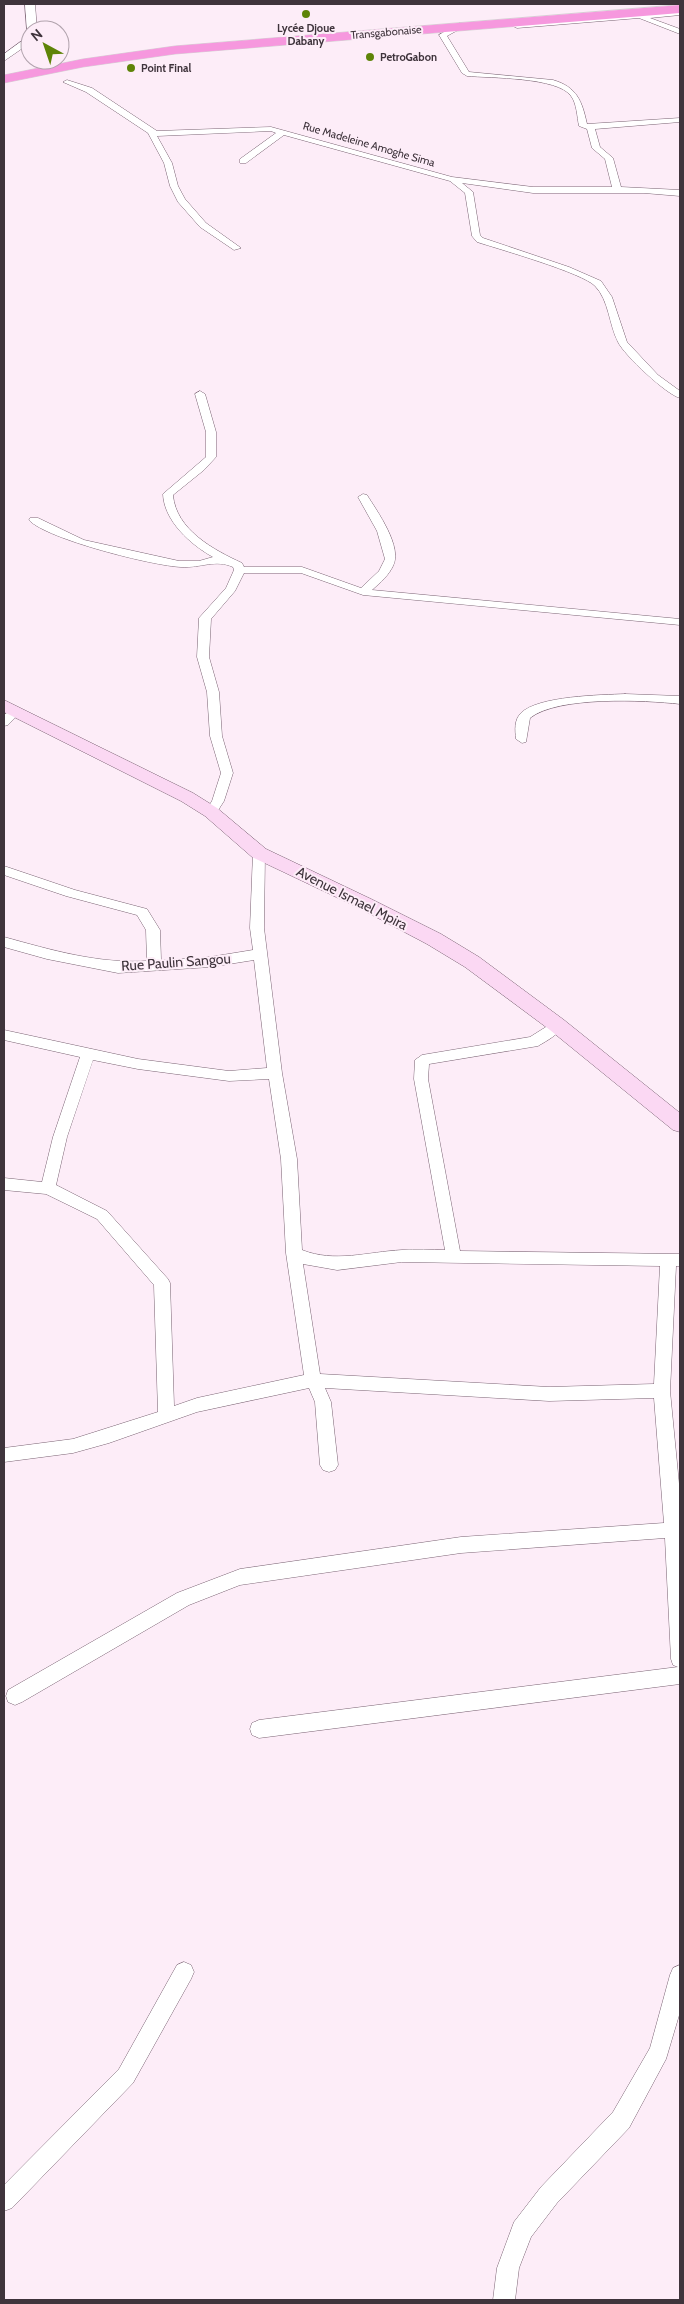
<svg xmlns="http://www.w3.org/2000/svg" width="684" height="2304" font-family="Cabin,sans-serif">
	<rect width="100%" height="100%" fill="#fdedf8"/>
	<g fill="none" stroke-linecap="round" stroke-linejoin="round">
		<defs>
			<g id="minor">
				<path d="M680 11V15L650 18 680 29V34L639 18 517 28 513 26 517 24Z"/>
				<path d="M460 23 467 25 447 36 469 72 553 80C577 87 582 101 587 124L680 118V122L595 129 600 147 613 158 621 187 680 190V196L644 193H533L462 183 473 192 480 235 483 238 569 267 601 281 612 297 627 342 658 375 680 391V398C667 395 624 355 618 342 609 325 609 300 595 286 583 273 499 249 477 242L472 236 465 193 450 181 284 135 246 163H240V159L276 133 271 131 157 136 172 163 178 186 185 199 206 223 241 248 234 250 200 227 178 202 170 186 164 163 148 133 86 92 63 82 67 80 92 88 157 131 271 127 452 177 533 187H612L605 159 592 148 587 129 579 126C577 117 577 104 571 96 558 77 490 78 467 76L462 73 439 35Z"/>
				<path d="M200 391 205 394 216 432V457L204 470 173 495C176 530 214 550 242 563L244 567H302L361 588 379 571 385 559 377 531 358 497 363 494 367 495C377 511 403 547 393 566 389 575 380 583 372 590L680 619V625L363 595 301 573H244L235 591 211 619 209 657 219 692 222 736 233 773 224 801 215 815H207L205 812 212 801 221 773 210 736 207 692 197 657 199 618 226 588 234 570 233 567C215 559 202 568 181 567 154 566 46 539 29 520L30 518H38L84 540 179 561H199L213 557C191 545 164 521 163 494L206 457V432L195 394Z"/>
				<path d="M625 694 680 696V704C644 700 558 696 530 718L526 742 522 743 516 739C515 730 514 720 521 713 538 696 601 695 625 694Z"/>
				<path d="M15 707 21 711 8 725 4 726V715Z"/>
				<path d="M259 849 265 853 264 928 282 1073 297 1159 302 1250C335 1263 367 1252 402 1250 416 1249 431 1250 445 1250L414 1079 415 1060 422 1055 530 1037 557 1020 564 1025C558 1035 548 1040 538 1046L429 1064 428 1079 460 1251 680 1254V1266H676L670 1391 680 1494V1684L259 1738 252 1735 250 1729 252 1723 259 1720 678 1667 673 1665 671 1659 665 1538 461 1553 240 1585 189 1605 22 1702 15 1705 8 1702 6 1696 8 1690 177 1593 240 1569 461 1537 664 1523 654 1398 549 1401 325 1388 331 1402 338 1465 335 1470 329 1472 323 1470 320 1465 315 1402 309 1388 197 1412 109 1443 73 1453 4 1462V1448L73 1439 158 1412 154 1285 97 1219 46 1194 4 1190V1178L42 1182 53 1137 80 1057 4 1040V1030L138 1059 229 1071 267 1068 254 960 210 967 118 973 47 959 4 947V937C51 950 99 964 147 961L146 930 137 915 66 896 4 875V866L75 890 147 909 160 930 161 960 210 957 253 950 250 928 253 853ZM93 1060 138 1069 229 1081 269 1079 281 1159 286 1253 304 1375 197 1398 174 1406 170 1283 168 1279 107 1211 56 1185 67 1137ZM402 1262 660 1266 654 1384 549 1387 320 1374 303 1264 337 1270Z"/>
				<path d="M184 1962 191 1965 194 1972 191 1979 133 2083 12 2208 4 2211V2185L119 2069 177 1965Z"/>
				<path d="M680 1965V2012L666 2059 629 2128 557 2203 531 2237 519 2268 515 2300H493L497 2268 514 2222 541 2187 613 2112 650 2048 670 1975 673 1968Z"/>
			</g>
			<g id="tertiary">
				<path d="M25 4H35L37 30H30V32L27 30Z"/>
				<path d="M30 35V43L4 61V54Z"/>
			</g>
			<path id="secondary" d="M4 700 193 793 217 808 266 849 371 899 441 934 479 957 564 1020 680 1113V1132L673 1130 550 1030 465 967 427 944 357 907 252 857 205 816 181 801 4 712Z"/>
			<path id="trunk" d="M680 5V13L175 54 83 67 4 83V75L83 59 175 46Z"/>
		</defs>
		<use href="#minor" stroke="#7a6373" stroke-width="1"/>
		<use href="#tertiary" stroke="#7a6373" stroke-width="1"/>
		<use href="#secondary" stroke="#7a6373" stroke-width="1"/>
		<use href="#trunk" stroke="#d5d2d4" stroke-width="1"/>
		<use href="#minor" fill="#fff" fill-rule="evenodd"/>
		<use href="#tertiary" fill="#fff" fill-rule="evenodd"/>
		<use href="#secondary" fill="#fbd8f3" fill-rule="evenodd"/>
		<use href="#trunk" fill="#f698de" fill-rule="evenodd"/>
	</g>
	<g fill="#5e8408" stroke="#fdedf8" stroke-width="2">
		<circle cx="306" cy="14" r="5"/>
		<circle cx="370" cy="57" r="5"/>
		<circle cx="131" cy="68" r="5"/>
	</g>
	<g text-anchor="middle" stroke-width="4" stroke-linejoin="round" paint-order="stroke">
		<g font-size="11" font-weight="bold" fill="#3f343c" stroke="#fdedf8" text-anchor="start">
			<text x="306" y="32" text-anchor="middle">Lycée Djoue<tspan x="306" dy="13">Dabany</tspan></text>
			<text x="380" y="61">PetroGabon</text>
			<text x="141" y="72">Point Final</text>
		</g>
		<g font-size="11" fill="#3f343c" stroke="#fdedf8">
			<text transform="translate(386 32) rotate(-5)" y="4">Transgabonaise</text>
			<text transform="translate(369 144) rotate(16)" y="4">Rue Madeleine Amoghe Sima</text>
		</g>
		<g font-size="14" fill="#3f343c" stroke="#fdedf8">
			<text transform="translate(352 898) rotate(27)" y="5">Avenue Ismael Mpira</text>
			<text transform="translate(176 962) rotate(-4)" y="5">Rue Paulin Sangou</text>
		</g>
	</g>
	<rect width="684" height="2304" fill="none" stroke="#3f343c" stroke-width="10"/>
	<g transform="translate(45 45) rotate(320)"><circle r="24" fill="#fdedf8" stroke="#b1a3ad"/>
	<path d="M0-4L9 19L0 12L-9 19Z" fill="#5e8408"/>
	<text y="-8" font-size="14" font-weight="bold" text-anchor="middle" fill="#3f343c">N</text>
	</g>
</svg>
